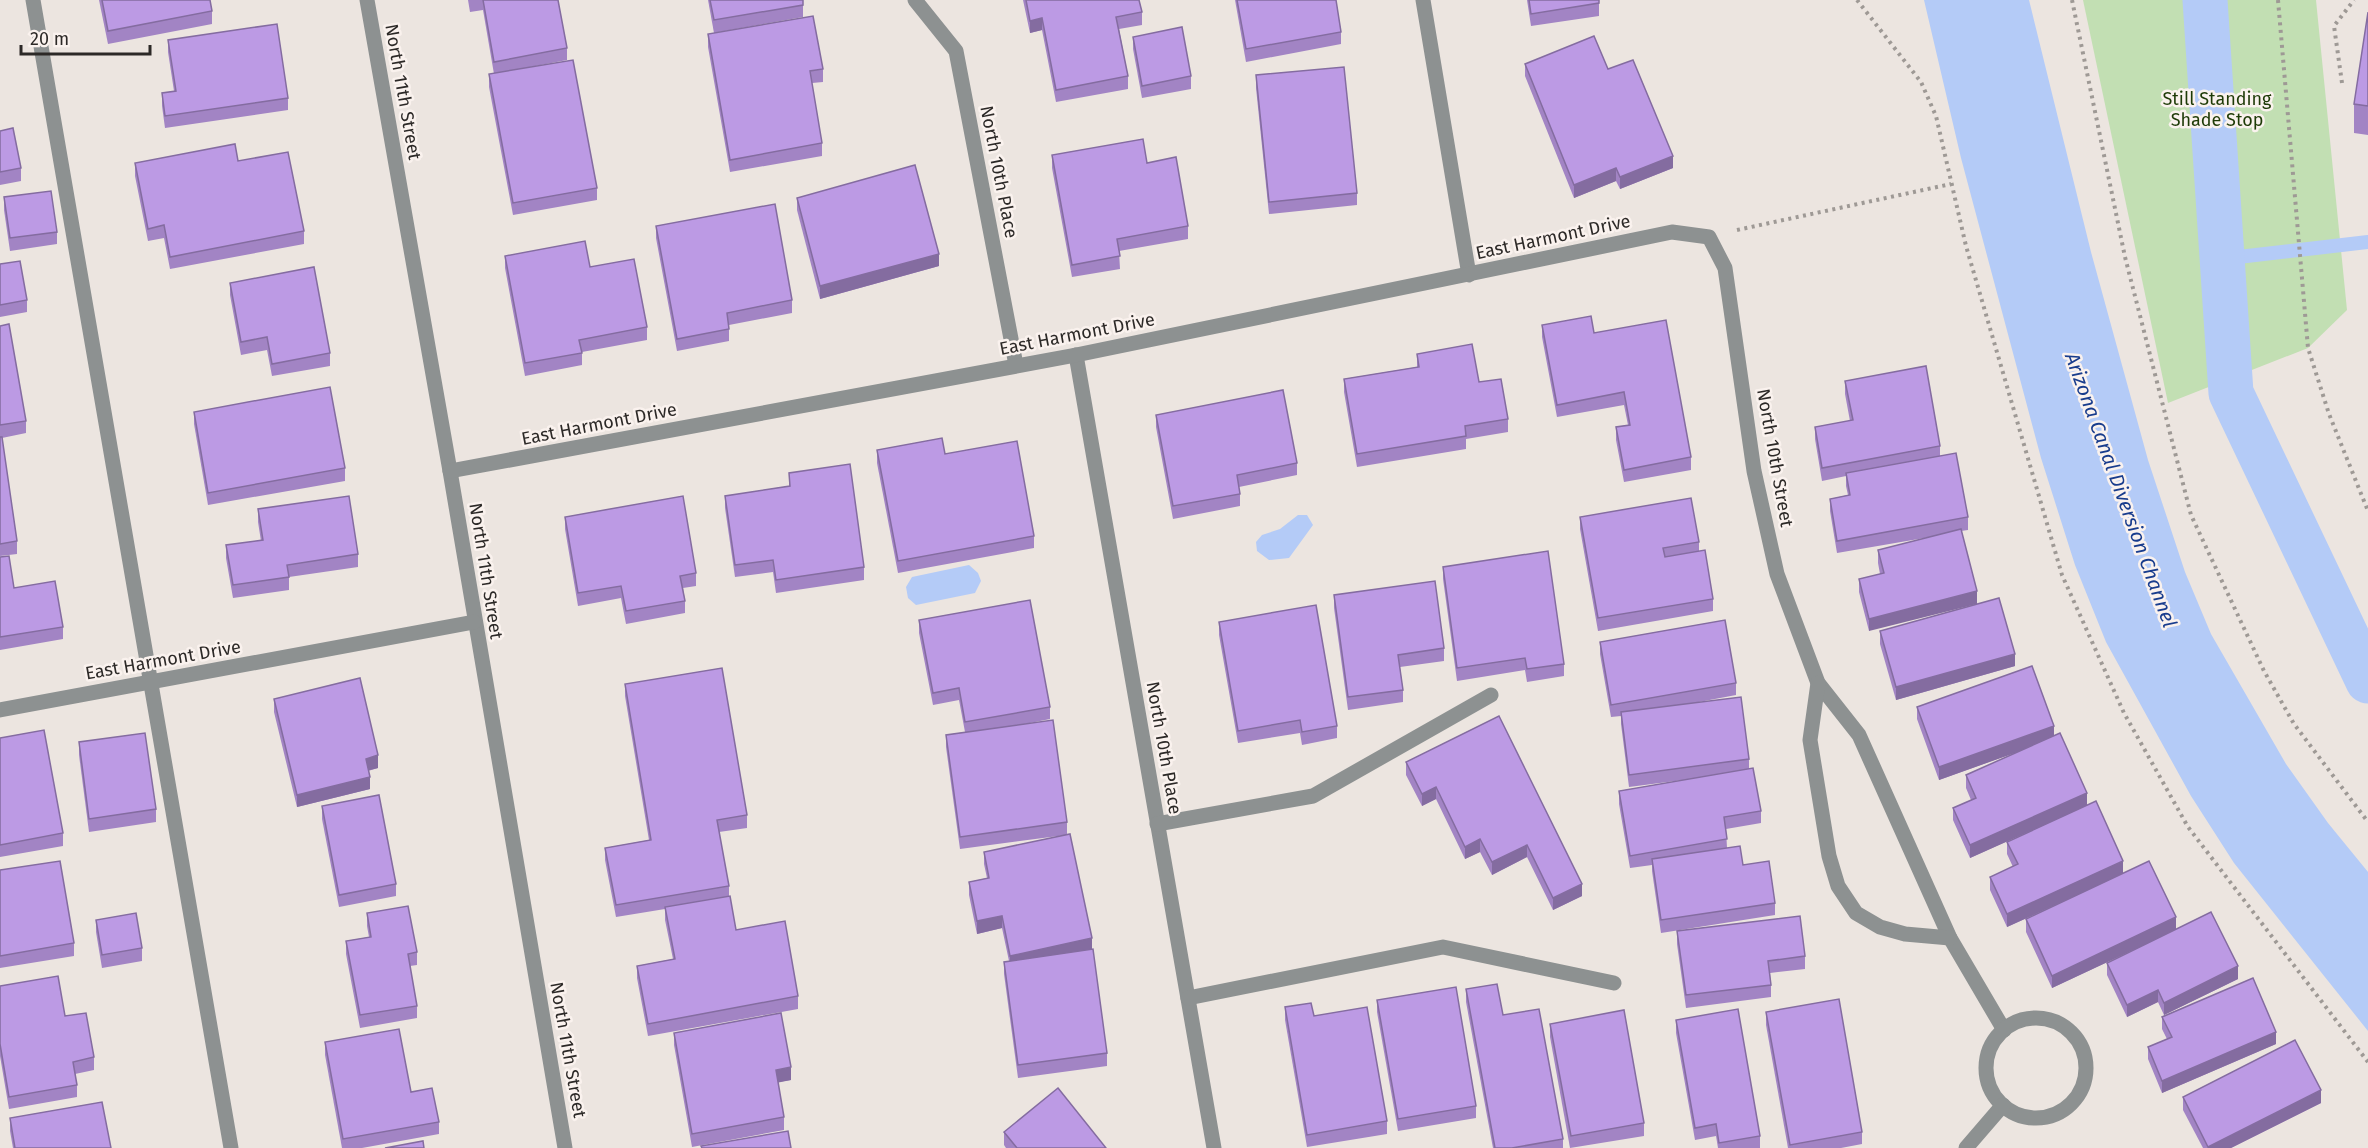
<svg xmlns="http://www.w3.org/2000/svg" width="2368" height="1148" font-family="'Fira Sans',sans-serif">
	<rect width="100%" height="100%" fill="#ece5e0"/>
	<path fill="#c2dfb3" d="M2083 0H2316L2347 310 2308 348 2168 403Z"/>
	<g fill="#b4cbf7">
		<path d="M1924 0H2029L2091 252 2148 460 2185 572 2211 634 2286 764 2328 823 2368 872V1031L2234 863 2191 796 2106 642 2075 565 2041 458 1961 158Z"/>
		<path d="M1298 515H1307L1313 525 1289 558 1269 560 1257 551 1256 542 1262 535 1280 529Z"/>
		<path d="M969 565 978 573 981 581 975 593 916 605 908 598 906 587 912 577Z"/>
	</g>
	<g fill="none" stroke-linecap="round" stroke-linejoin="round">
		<path stroke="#b4cbf7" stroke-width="14" d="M2221 259 2368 242"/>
		<path stroke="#b4cbf7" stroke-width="45" d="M2205 0 2231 393 2368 681"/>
		<g stroke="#9e9995" stroke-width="4" stroke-dasharray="3 4.5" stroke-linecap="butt">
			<path d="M1857 0 1921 82 1936 116 1966 246 2062 575 2124 713 2188 827 2368 1062"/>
			<path d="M2072 0 2125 257 2191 515 2264 671 2294 724 2368 822"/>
			<path d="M2278 0 2308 348 2329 414 2368 511"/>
			<path d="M2342 83 2334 26 2354 0"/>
			<path d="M1737 230 1951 184"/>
		</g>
		<path stroke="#8d9191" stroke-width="15" d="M33 0 231 1148"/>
		<g stroke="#8d9191" stroke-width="15">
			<path d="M367 0 450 471 565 1148"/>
			<path d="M915 0 956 51 1016 365"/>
			<path d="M1423 0 1469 275"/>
			<path d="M1076 355 1214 1148"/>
			<path d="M450 471 1076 355 1672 232 1709 237 1725 268 1754 471 1777 574 1818 683 1859 735 1950 938 2004 1030"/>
			<path d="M1818 683 1810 740 1829 856 1838 886 1856 913 1880 927 1905 934 1950 938"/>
			<path d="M0 710 474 622"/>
			<path d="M1157 824 1313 796 1491 695"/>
			<path d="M1188 998 1443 947 1614 983"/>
			<circle cx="2036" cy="1068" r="50"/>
			<path d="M1966 1148 2003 1105"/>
		</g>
	</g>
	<g fill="#a284c4">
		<path d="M99 0H210L212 11V24L108 44Z"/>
		<path d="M468 0H558L567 48V60L520 69 597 188V200L513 215 489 87V74H494L483 10 470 12Z"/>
		<path d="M708 0H803V17L714 33Z"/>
		<path d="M1023 0H1139L1142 12V25L1119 29 1128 76V89L1056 102 1042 30 1030 33Z"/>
		<path d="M1235 0H1336L1341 32V44L1246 62Z"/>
		<path d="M1527 0H1599V16L1531 26Z"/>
		<path d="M2368 12V135L2354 133V104Z"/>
		<path d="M708 34 823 69V82L812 83 822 143V156L730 172 708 47Z"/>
		<path d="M1133 37 1191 76V89L1142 98 1133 49Z"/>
		<path d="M168 40 288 98V110L165 128 162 106V93L174 91 168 52Z"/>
		<path d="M1525 64 1608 69 1673 168 1620 189 1616 181 1574 198 1525 76Z"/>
		<path d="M1256 75 1357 193V205L1269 214 1256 88Z"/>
		<path d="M0 131 21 168V181L0 185Z"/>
		<path d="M1052 155 1147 163 1188 226V239L1119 251 1120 269 1072 277 1052 168Z"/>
		<path d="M238 161 304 231V244L170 269 164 238 148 241 135 176V163Z"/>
		<path d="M4 197 57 232V244L10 251 4 210Z"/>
		<path d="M797 198 939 266 820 299 797 210Z"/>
		<path d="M656 226 792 300V313L729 325V341L677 351 656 238Z"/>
		<path d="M505 256 590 267 647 327V340L582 352V365L525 376 505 268Z"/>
		<path d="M0 264 27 300V312L0 317Z"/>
		<path d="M230 283 330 353V366L272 376 267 350 241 355 230 295Z"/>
		<path d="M1542 325 1594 333 1691 457V470L1624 482 1616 440V427L1628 425 1624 405 1557 417 1542 337Z"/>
		<path d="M0 326 26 421V433L2 438 17 541V554L0 556Z"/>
		<path d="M1417 354 1479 382 1508 419V432L1466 439V449L1357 467 1344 392V379L1417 367Z"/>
		<path d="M1845 381 1940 446V456L1968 517V530L1961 531 1869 631 1859 592V579L1880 574 1878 563V550L1936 536 1837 553 1830 511V499L1848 495 1846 486V476L1822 481 1815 439V427L1850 421 1845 394Z"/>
		<path d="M194 412 345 468V481L208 505 194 424Z"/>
		<path d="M1156 415 1297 463V475L1239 487 1240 494V506L1173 519 1156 427Z"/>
		<path d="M877 450 945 454 1034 536V548L898 573 877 463Z"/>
		<path d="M789 473 864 567V580L776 593 773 572 735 577 725 508V496L789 486Z"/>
		<path d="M258 509 358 554V567L289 577V590L233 598 226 558V545L261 541 258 522Z"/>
		<path d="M565 517 696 573V586L683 588 685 601V613L626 624 621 598 578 606 565 529Z"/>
		<path d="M1580 517 1699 542V551L1713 599V611L1598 631 1580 529Z"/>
		<path d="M0 557 14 588 63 627V639L0 650Z"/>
		<path d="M1443 567 1564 664V676L1527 682 1525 670 1457 681 1443 579Z"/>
		<path d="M1334 595 1444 648V661L1400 667 1403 690V702L1348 710 1334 608Z"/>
		<path d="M919 620 1050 707V719L1025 724 1067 822V834L1092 949 1107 1053V1066L1018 1078 1004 974V962L1009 961 1002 928 977 934 969 895V882L987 878 984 864V852L1066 835 960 849 946 747V735L965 732 959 700 933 705 919 633Z"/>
		<path d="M1219 622 1337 726V738L1302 745 1300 733 1238 743 1219 635Z"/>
		<path d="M1880 631 2015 666 1896 700 1880 644Z"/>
		<path d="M1600 642 1736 683V695L1699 702 1749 759V769L1761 811V823L1726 829 1727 848 1743 865 1775 903V915L1661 933 1652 871V865L1630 868 1619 804V791L1683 780 1629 787 1621 724V716L1611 717 1600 654Z"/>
		<path d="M625 684 747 815V828L719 832 729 886V896L736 930 798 996V1009L648 1036 637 978V966L673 959 665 920V909L616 917 605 860V848L649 840 625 696Z"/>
		<path d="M274 699 378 768 368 771 370 789 297 807 274 712Z"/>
		<path d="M1917 707 2054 736 2087 805 2123 873 2176 929 2238 979 2164 1015 2158 1002 2127 1017 2107 975V963L2133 950 2052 988 2026 932V919L2075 896 2007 927 1990 890V877L2013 867 2007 854V842L2054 820 1970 858 1953 820V808L1971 800 1966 788V775L2022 750 1939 780 1917 719Z"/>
		<path d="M1499 716 1582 896 1553 910 1527 857 1492 875 1480 852 1465 859 1436 799 1422 806 1406 775V762Z"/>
		<path d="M0 738 63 833V846L0 857Z"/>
		<path d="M79 742 156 809V822L89 832 79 755Z"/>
		<path d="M322 806 396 884V896L339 907 322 819Z"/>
		<path d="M0 870 74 943V956L0 968Z"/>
		<path d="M367 913 417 952V965L410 966 417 1006V1018L360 1028 346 954V941L369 937 367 926Z"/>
		<path d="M96 920 142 948V961L102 968 96 932Z"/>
		<path d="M1677 931 1805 956V969L1770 973 1771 985V997L1686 1008 1677 944Z"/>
		<path d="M0 986 65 1016 94 1057V1070L75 1074 77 1085V1097L9 1109 0 1056Z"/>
		<path d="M1466 989 1503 1015 1563 1139V1148H1493L1466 1002Z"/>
		<path d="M1377 1000 1476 1106V1118L1398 1131 1377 1012Z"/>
		<path d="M1285 1007 1314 1016 1387 1121V1134L1307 1147 1285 1020Z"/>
		<path d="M1766 1012 1862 1132V1144L1841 1148H1788L1766 1025Z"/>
		<path d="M2162 1017 2276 1044 2162 1093 2148 1059V1047L2167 1039 2162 1029Z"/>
		<path d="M1676 1020 1760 1136V1148H1718L1716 1136 1695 1140 1676 1033Z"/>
		<path d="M1550 1024 1644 1123V1136L1570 1148 1550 1037Z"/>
		<path d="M674 1033 791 1080 778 1082 784 1117V1130L692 1147 674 1045Z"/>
		<path d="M325 1042 411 1092 439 1122V1134L362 1148H342L325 1055Z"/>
		<path d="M2183 1097 2321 1103 2231 1148H2203L2183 1110Z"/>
		<path d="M10 1118 111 1148H13L10 1131Z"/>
		<path d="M1004 1132 1106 1148H1006L1004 1145Z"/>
	</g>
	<g fill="#846ca0">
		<path d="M1042 18V30L1030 33V21Z"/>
		<path d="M1673 156V168L1620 189V177Z"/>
		<path d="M1616 168V181L1574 198V185Z"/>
		<path d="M939 254V266L820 299V286Z"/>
		<path d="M1977 591V604L1869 631V619Z"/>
		<path d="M2015 654V666L1896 700V687Z"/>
		<path d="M2054 726V739L1939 780V767Z"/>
		<path d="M378 755V768L366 771V759Z"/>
		<path d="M370 777V789L297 807V795Z"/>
		<path d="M1436 787V799L1422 806V794Z"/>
		<path d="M2087 793V806L1970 858V845Z"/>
		<path d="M1480 839V852L1465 859V847Z"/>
		<path d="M1527 845V857L1492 875V862Z"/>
		<path d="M2123 861V874L2007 927V914Z"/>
		<path d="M1582 884V896L1553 910V898Z"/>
		<path d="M1002 916V928L977 934V921Z"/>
		<path d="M2176 917V930L2052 988V976Z"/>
		<path d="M1092 938V951L1010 968V956Z"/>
		<path d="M2238 966V979L2164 1015V1003Z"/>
		<path d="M2158 990V1002L2127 1017V1005Z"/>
		<path d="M2276 1032V1044L2162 1093V1081Z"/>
		<path d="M791 1067V1080L776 1083V1070Z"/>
		<path d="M2321 1090V1103L2231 1148H2208V1147Z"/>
	</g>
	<g fill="#bc9ae4" stroke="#846ca0" stroke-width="1.5">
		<path d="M102 0H210L212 11 108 31Z"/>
		<path d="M483 0H558L567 48 494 62Z"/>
		<path d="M710 0H803V5L714 20Z"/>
		<path d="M1026 0H1139L1142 12 1116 17 1128 76 1056 90 1042 18 1030 21Z"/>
		<path d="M1237 0H1336L1341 32 1246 49Z"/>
		<path d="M1529 0H1599V3L1531 14Z"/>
		<path d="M2368 12V106L2354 104Z"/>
		<path d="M813 16 823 69 810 71 822 143 730 160 708 34Z"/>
		<path d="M277 24 288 98 165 116 162 93 176 91 168 40Z"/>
		<path d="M1182 27 1191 76 1142 86 1133 37Z"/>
		<path d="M1594 36 1608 69 1633 60 1673 156 1620 177 1616 168 1574 185 1525 64Z"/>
		<path d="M573 60 597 188 513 203 489 74Z"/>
		<path d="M1344 67 1357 193 1269 202 1256 75Z"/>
		<path d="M13 128 21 168 0 172V131Z"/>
		<path d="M1143 139 1147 163 1176 157 1188 226 1117 239 1120 256 1072 265 1052 155Z"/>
		<path d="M235 144 238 161 288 152 304 231 170 257 164 225 148 229 135 163Z"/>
		<path d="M915 165 939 254 820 286 797 198Z"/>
		<path d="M51 191 57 232 10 238 4 197Z"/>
		<path d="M775 204 792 300 727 313 729 329 677 339 656 226Z"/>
		<path d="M585 241 590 267 634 259 647 327 579 340 582 353 525 363 505 256Z"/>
		<path d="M20 261 27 300 0 305V264Z"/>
		<path d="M314 267 330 353 272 364 267 337 241 342 230 283Z"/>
		<path d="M1591 316 1594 333 1666 320 1691 457 1624 470 1616 427 1630 425 1624 392 1557 405 1542 325Z"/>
		<path d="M9 324 26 421 0 425V326Z"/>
		<path d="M1472 344 1479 382 1501 379 1508 419 1465 426 1466 436 1357 454 1344 379 1419 367 1417 354Z"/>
		<path d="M1926 366 1940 446 1822 468 1815 427 1853 420 1845 381Z"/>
		<path d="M330 387 345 468 208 493 194 412Z"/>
		<path d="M1283 390 1297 463 1237 475 1240 494 1173 506 1156 415Z"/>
		<path d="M0 437H2L17 541 0 544Z"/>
		<path d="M942 438 945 454 1017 441 1034 536 898 561 877 450Z"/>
		<path d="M1956 453 1968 517 1837 541 1830 499 1850 495 1846 473Z"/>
		<path d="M850 464 864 567 776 580 773 560 735 565 725 496 790 486 789 473Z"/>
		<path d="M349 496 358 554 287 565 289 577 233 585 226 545 263 540 258 509Z"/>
		<path d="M683 496 696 573 680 576 685 601 626 611 621 586 578 593 565 517Z"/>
		<path d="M1691 498 1699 542 1663 548 1665 557 1705 550 1713 599 1598 618 1580 517Z"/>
		<path d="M1961 529 1977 591 1869 619 1859 579 1884 573 1878 550Z"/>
		<path d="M1548 551 1564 664 1527 669 1525 658 1457 668 1443 567Z"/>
		<path d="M9 556 14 588 55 581 63 627 0 637V557Z"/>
		<path d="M1435 581 1444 648 1398 655 1403 690 1348 697 1334 595Z"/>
		<path d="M1999 598 2015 654 1896 687 1880 631Z"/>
		<path d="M1030 600 1050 707 965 722 959 688 933 693 919 620Z"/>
		<path d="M1316 605 1337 726 1302 732 1300 720 1238 731 1219 622Z"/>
		<path d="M1725 620 1736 683 1611 705 1600 642Z"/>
		<path d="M2032 666 2054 726 1939 767 1917 707Z"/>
		<path d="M722 668 747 815 717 820 729 886 616 905 605 848 651 840 625 684Z"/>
		<path d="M360 678 378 755 366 759 370 777 297 795 274 699Z"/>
		<path d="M1741 697 1749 759 1629 775 1621 712Z"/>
		<path d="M1499 716 1582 884 1553 898 1527 845 1492 862 1480 839 1465 847 1436 787 1422 794 1406 762Z"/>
		<path d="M1053 720 1067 822 960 837 946 735Z"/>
		<path d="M44 730 63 833 0 845V738Z"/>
		<path d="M145 733 156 809 89 819 79 742Z"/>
		<path d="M2060 733 2087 793 1970 845 1953 808 1976 798 1966 775Z"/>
		<path d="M1753 768 1761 811 1724 817 1727 839 1630 856 1619 791Z"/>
		<path d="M379 795 396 884 339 895 322 806Z"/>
		<path d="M2096 801 2123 861 2007 914 1990 877 2018 864 2007 842Z"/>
		<path d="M1070 834 1092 938 1010 956 1002 916 977 921 969 882 989 878 984 852Z"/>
		<path d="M1740 846 1743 865 1769 861 1775 903 1661 920 1652 859Z"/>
		<path d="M60 861 74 943 0 956V870Z"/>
		<path d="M2149 861 2176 917 2052 976 2026 919Z"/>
		<path d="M730 896 736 930 785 921 798 996 648 1024 637 966 675 959 665 907Z"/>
		<path d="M408 906 417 952 408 954 417 1006 360 1015 346 941 371 937 367 913Z"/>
		<path d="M2211 912 2238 966 2164 1003 2158 990 2127 1005 2107 963Z"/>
		<path d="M136 913 142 948 102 955 96 920Z"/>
		<path d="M1800 916 1805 956 1768 961 1771 985 1686 995 1677 931Z"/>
		<path d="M1093 949 1107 1053 1018 1065 1004 962Z"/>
		<path d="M58 976 65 1016 86 1013 94 1057 73 1062 77 1085 9 1097 0 1044V986Z"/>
		<path d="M2253 978 2276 1032 2162 1081 2148 1047 2172 1037 2162 1017Z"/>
		<path d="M1497 984 1503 1015 1539 1009 1563 1139 1512 1148H1495L1466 989Z"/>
		<path d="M1456 987 1476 1106 1398 1119 1377 1000Z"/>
		<path d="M1839 999 1862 1132 1790 1145 1766 1012Z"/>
		<path d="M1311 1003 1314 1016 1367 1007 1387 1121 1307 1135 1285 1007Z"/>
		<path d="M1738 1009 1760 1136 1719 1143 1716 1124 1695 1128 1676 1020Z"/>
		<path d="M1624 1010 1644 1123 1571 1136 1550 1024Z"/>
		<path d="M781 1013 791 1067 776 1070 784 1117 692 1134 674 1033Z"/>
		<path d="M399 1029 411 1092 432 1088 439 1122 343 1139 325 1042Z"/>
		<path d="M2295 1040 2321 1090 2208 1147 2183 1097Z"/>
		<path d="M1058 1088 1106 1148H1017L1004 1132Z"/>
		<path d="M102 1102 111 1148H15L10 1118Z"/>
		<path d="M788 1131 791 1148H702L701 1146Z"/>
		<path d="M423 1141 424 1148H385Z"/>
	</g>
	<g text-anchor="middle" stroke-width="5" stroke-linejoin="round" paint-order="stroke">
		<g font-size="18" fill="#2c2927" stroke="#faf2ee">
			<text transform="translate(403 92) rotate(80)" y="6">North 11th Street</text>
			<text transform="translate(999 172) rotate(79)" y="6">North 10th Place</text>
			<text transform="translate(1553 237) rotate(-12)" y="6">East Harmont Drive</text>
			<text transform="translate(1077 334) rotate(-11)" y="6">East Harmont Drive</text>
			<text transform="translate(599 424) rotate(-11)" y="6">East Harmont Drive</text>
			<text transform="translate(1775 458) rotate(80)" y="6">North 10th Street</text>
			<text transform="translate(486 571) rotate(81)" y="6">North 11th Street</text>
			<text transform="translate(163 660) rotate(-10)" y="6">East Harmont Drive</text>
			<text transform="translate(1164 748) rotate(80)" y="6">North 10th Place</text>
			<text transform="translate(568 1050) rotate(80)" y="6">North 11th Street</text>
		</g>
		<g font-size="18" fill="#1e3b07" stroke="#faf2ee">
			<text x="2217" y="105">Still Standing<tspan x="2217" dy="21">Shade Stop</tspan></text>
		</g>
		<g font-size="20" font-style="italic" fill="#183c8d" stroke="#faf2ee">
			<text transform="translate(2121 490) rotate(70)" y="7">Arizona Canal Diversion Channel</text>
		</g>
	</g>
	<path d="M21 45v9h129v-9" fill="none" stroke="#2c2927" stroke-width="3"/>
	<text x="30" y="45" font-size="18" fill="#2c2927" stroke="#faf2ee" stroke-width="4.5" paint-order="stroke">20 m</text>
</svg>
